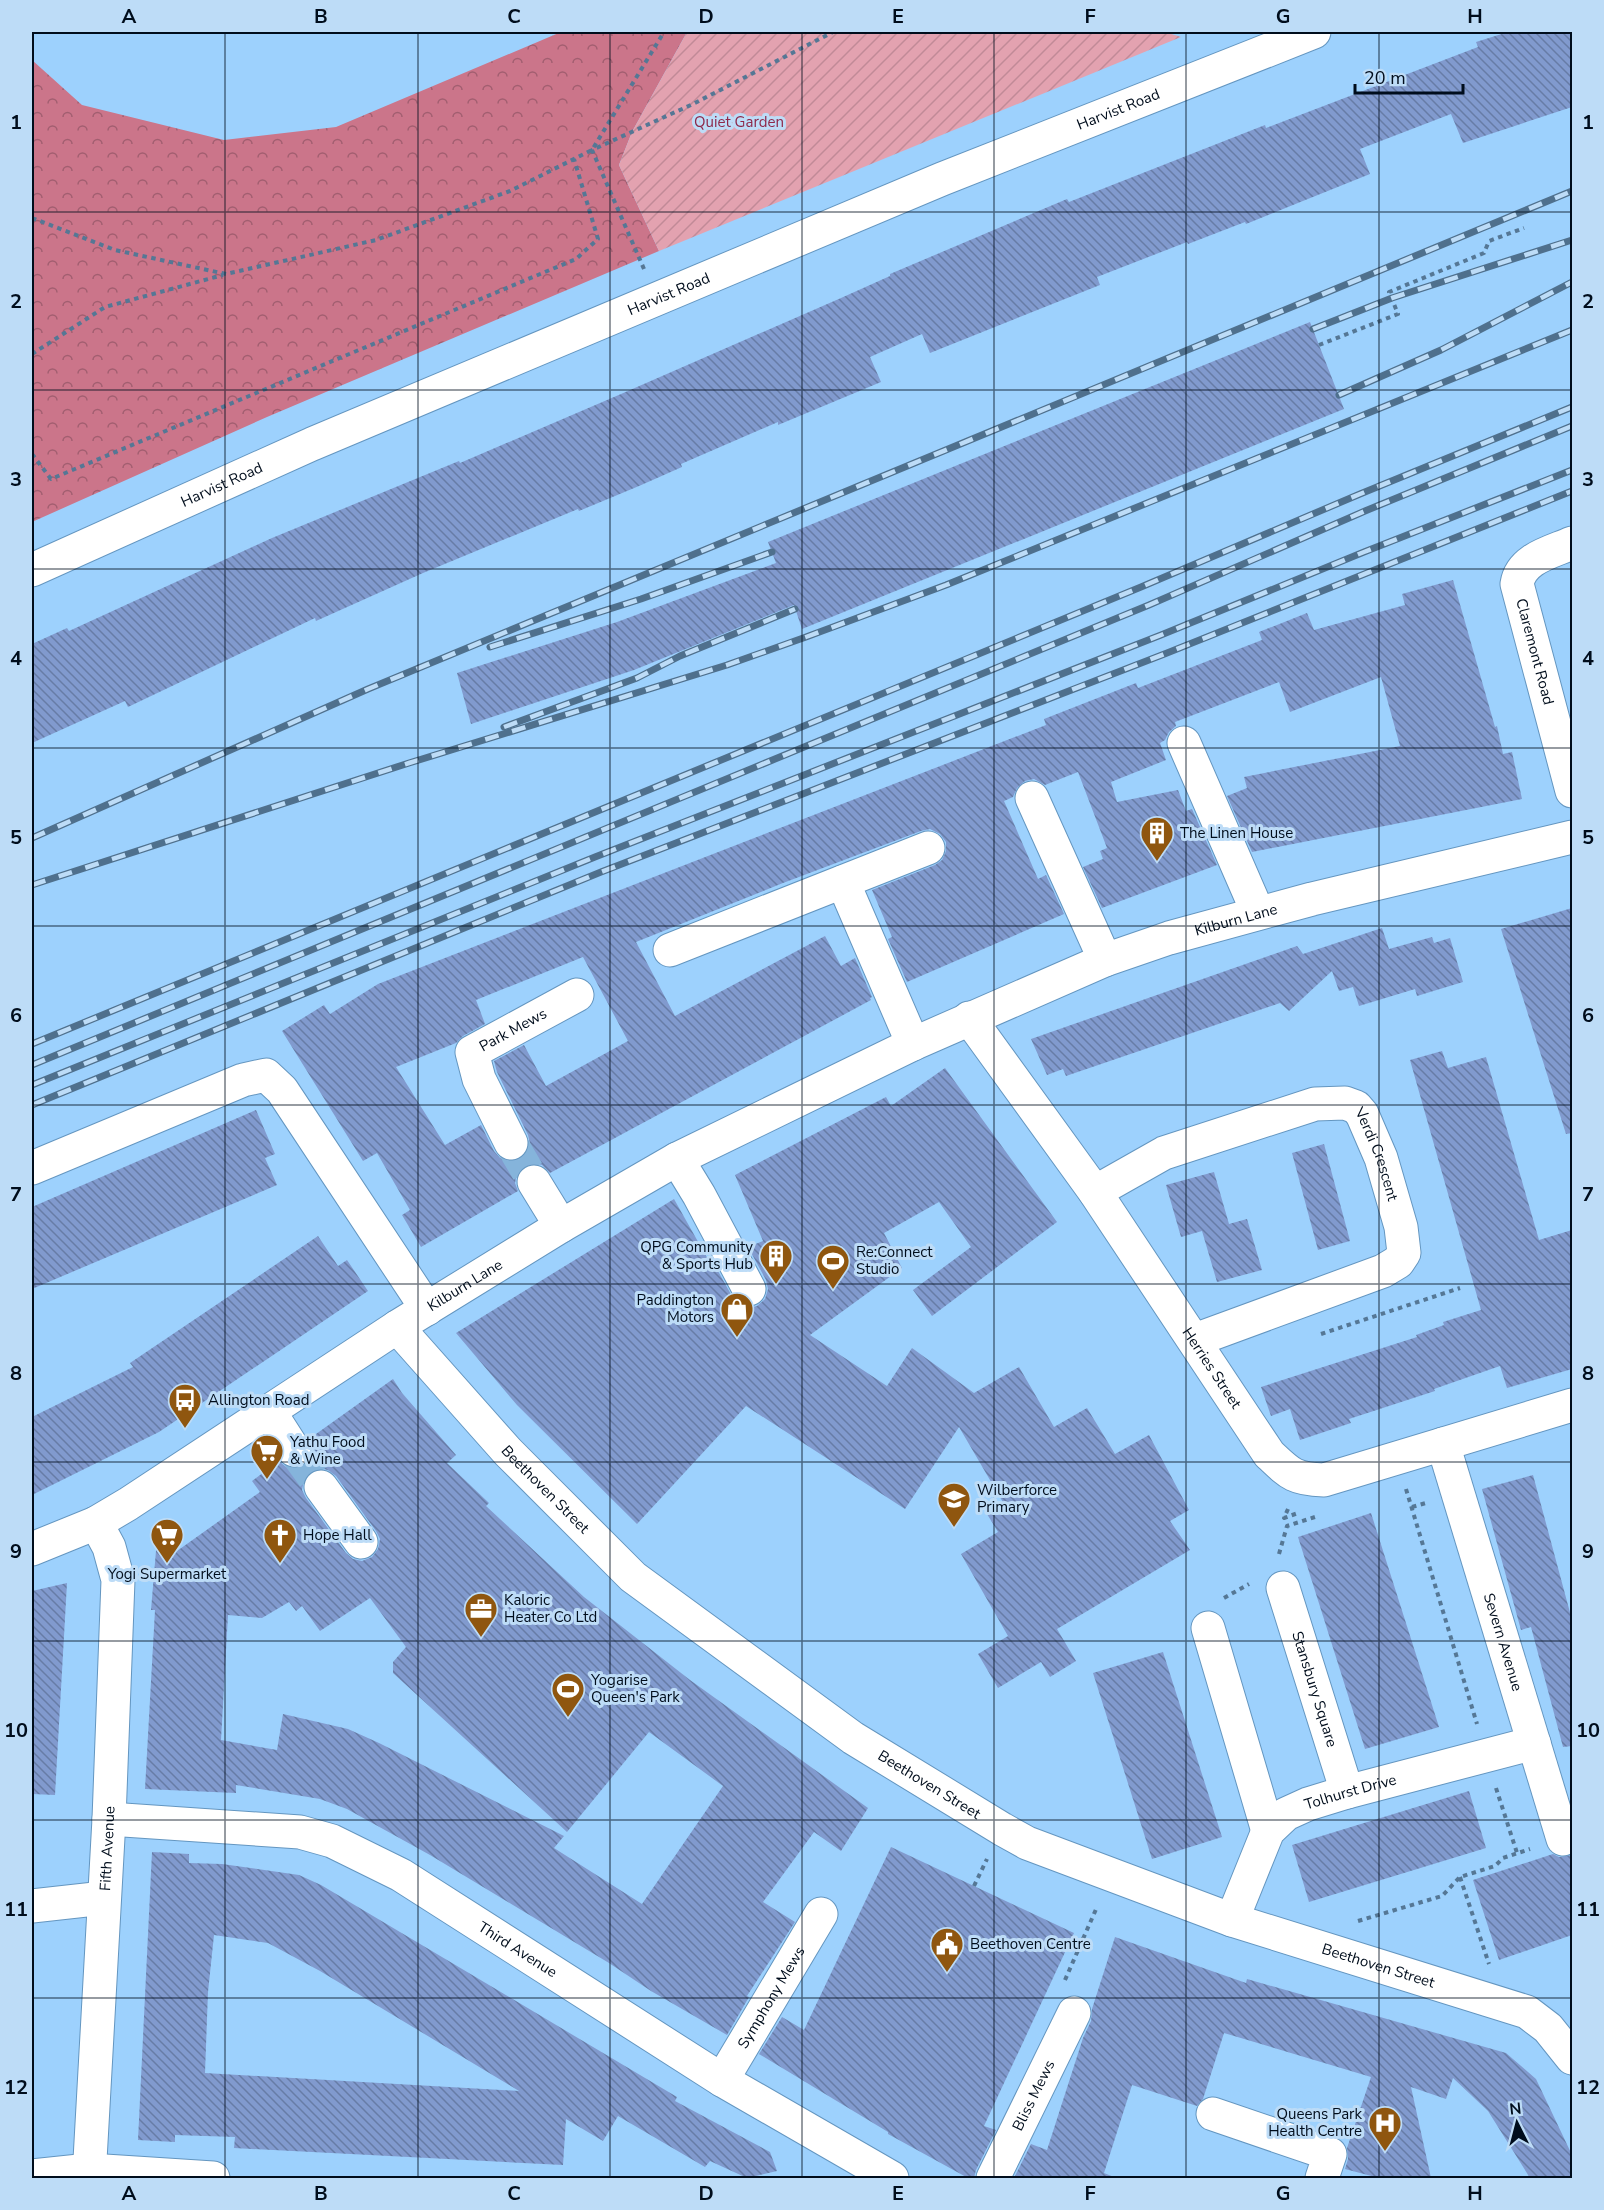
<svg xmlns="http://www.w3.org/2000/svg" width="1604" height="2210" font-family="'Nunito Sans',sans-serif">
	<defs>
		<pattern id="forest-crowns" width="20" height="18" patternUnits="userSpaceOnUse" patternTransform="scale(1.5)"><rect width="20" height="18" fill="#cb758a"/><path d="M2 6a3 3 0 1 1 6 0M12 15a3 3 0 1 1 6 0" fill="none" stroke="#a25e70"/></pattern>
		<pattern id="garden-furrows" width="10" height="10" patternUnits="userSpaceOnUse" patternTransform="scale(1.5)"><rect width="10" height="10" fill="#e3a2b0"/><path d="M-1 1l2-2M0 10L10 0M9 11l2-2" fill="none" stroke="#c18a97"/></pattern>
		<pattern id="building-back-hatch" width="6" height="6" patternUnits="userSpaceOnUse" patternTransform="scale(1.5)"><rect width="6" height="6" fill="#819ace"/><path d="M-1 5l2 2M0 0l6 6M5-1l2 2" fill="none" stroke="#677ca6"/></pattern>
	</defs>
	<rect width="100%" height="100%" fill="#9dd1fd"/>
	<path fill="url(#forest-crowns)" d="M561 32H687L632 132 619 165 659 251 267 417 32 522V60L82 105 224 140 336 127Z"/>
	<path fill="url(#garden-furrows)" d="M687 32H1165L1181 37 659 251 619 165 632 132Z"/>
	<g fill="url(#building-back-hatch)" fill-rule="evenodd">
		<path d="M1508 32H1572V107L1463 143 1451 114 1360 149 1370 174 1246 224 1245 222 1188 244 1187 242 1097 277 1100 285 930 353 922 334 870 357 881 382 778 425V422L681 464 682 467 639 486 579 511 578 509 423 573 316 621 315 618 128 707 125 701 32 743V644L67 628 69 631 272 538 459 461 460 463 621 394 841 298 890 276V274L1067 199 1069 202 1265 125 1266 128 1478 47 1476 42Z"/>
		<path d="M1310 322 1344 409 802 629 794 605 634 670 471 724 457 673 617 622 776 563 768 542Z"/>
		<path d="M1453 580 1495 727 1497 726 1503 754 1512 752 1522 799 1252 852 1227 796 1247 788 1244 777 1400 746 1381 677 1290 712 1279 682 1175 722 1176 726 1169 732 1165 740 1160 743 1166 760 1111 782 1117 802 1178 790 1186 811 1192 809 1217 865 1102 908 1083 867 1103 859 1100 851 1107 848 1078 772 1045 785 1034 779 1025 781 1017 788 1013 797 1004 801 1038 879 1046 875 1064 914 907 982 888 939 892 937 872 890 935 865 942 860 946 851V842L940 834 930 829 921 831 783 883 636 942 675 1016 825 936 841 966 855 958 872 997 870 998 871 1000 550 1173 542 1165 533 1163 525 1166 517 1174 515 1183 518 1191 421 1247 402 1215 410 1210 377 1153 363 1161 282 1031 324 1005 330 1014 378 984 1046 725 1044 719 1136 683 1138 688 1262 640 1259 632 1307 613 1314 630 1405 605 1402 594ZM583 957 628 1041 546 1086 524 1045 494 1061 497 1072 528 1135 530 1144 527 1153 520 1159 510 1162 500 1158 494 1151 481 1125 445 1145 396 1067 456 1043 463 1036 485 1024 476 1000Z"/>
		<path d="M1572 908V1133L1566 1134 1501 929Z"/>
		<path d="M1382 928 1389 949 1432 937 1434 943 1450 938 1463 982 1417 996 1415 989 1359 1006 1353 987 1339 991 1332 971 1289 1011 1280 1003 1066 1076 1063 1069 1047 1075 1031 1039 1297 946 1303 954Z"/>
		<path d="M1442 1051 1448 1068 1486 1057 1539 1240 1572 1230V1369L1507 1388 1500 1366 1434 1389 1435 1391 1349 1419 1351 1423 1300 1440 1290 1409 1271 1416 1261 1387 1417 1337 1416 1335 1444 1325 1443 1322 1481 1310 1410 1060Z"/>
		<path d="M945 1068 1057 1222 932 1316 913 1290 971 1247 939 1202 884 1233 902 1268 810 1335 887 1386 912 1348 974 1393 1019 1367 1054 1427 1087 1408 1115 1454 1149 1435 1189 1510 1170 1521 1190 1550 1057 1629 1076 1661 1050 1677 1041 1662 998 1688 978 1654 1008 1636 961 1554 998 1532 987 1514 1004 1504 959 1427 905 1509 746 1406 637 1524 517 1405 456 1333 674 1199 710 1263 713 1262 733 1298 740 1305 749 1308 757 1306 765 1299 768 1289 766 1280 748 1247 763 1241 735 1175 886 1097 891 1106Z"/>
		<path d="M256 1110 275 1154 265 1158 277 1185 32 1289V1207Z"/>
		<path d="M1324 1144 1350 1241 1318 1250 1292 1153Z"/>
		<path d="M1214 1172 1229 1224 1247 1219 1262 1270 1217 1282 1202 1231 1181 1237 1166 1185Z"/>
		<path d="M318 1236 338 1266 347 1260 368 1291 159 1432 32 1495V1417L133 1367 130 1363Z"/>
		<path d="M393 1379 402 1393 456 1455 447 1463 489 1503 486 1506 584 1597 690 1680 868 1808 841 1851 814 1832 763 1902 795 1922 747 1996 749 1997 727 2035 651 1991 609 1963 430 1855 347 1809 320 1799 236 1785V1793L145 1789 155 1610H151L158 1527 177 1551 260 1492 252 1481 279 1461 286 1467 294 1469 305 1465 311 1458 313 1450 309 1439ZM318 1468 328 1470 336 1476 376 1531 380 1539 378 1549 372 1557 362 1561 353 1559 346 1553 306 1498 302 1490 304 1480 310 1472ZM370 1598 406 1647 393 1662V1673L567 1832 649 1732 723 1786 642 1904 554 1848 564 1836 379 1743 348 1729 283 1714 277 1750 221 1740 228 1615 262 1618 289 1602 296 1611 302 1606 320 1631Z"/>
		<path d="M1533 1475 1572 1620V1746L1563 1747 1531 1627 1521 1630 1482 1489Z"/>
		<path d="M1371 1513 1439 1727 1365 1749 1298 1537Z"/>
		<path d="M67 1583 55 1795 32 1794V1591Z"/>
		<path d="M1163 1652 1222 1837 1152 1859 1093 1673Z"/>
		<path d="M1469 1791 1486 1848 1309 1902 1292 1845Z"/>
		<path d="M891 1847 1074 1933 984 2126 996 2130 976 2170 974 2178H968L888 2134V2132L759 2054 782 2017 804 2030Z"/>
		<path d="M152 1852 189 1854V1863L222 1864 299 1875 321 1885 677 2097 675 2101 770 2152 777 2171 747 2178 710 2161 705 2167 618 2116 603 2141 566 2119 563 2165 234 2148 235 2137 175 2135V2142L138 2140ZM214 1935 268 1943 320 1971 519 2091 205 2073 208 1992Z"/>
		<path d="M1553 1854 1559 1857 1572 1855V1935L1499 1960 1473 1880Z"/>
		<path d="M1115 1937 1246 1983 1247 1979 1506 2053 1536 2079 1572 2155V2178H1530L1488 2111 1453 2078 1446 2099 1411 2087 1431 2178H1379L1345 2169 1348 2159 1347 2148 1371 2077 1224 2033 1203 2099 1197 2106 1132 2085 1104 2173 1114 2177V2178H1014L1031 2144 1047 2150 1083 2038 1091 2021 1092 2009Z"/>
	</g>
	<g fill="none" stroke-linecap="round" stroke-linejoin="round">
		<g stroke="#85b4db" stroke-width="33" stroke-dasharray="33 16" stroke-linecap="butt">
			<path d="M511 1143 534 1182"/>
			<path d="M294 1450 321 1487"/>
		</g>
		<defs>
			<g id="minor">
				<path id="s1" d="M1572 543C1552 552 1521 558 1517 584L1572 791"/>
				<path d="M1184 743 1258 913"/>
				<path d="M1032 798 1105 960"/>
				<path d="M843 882 913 1044"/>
				<path d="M670 950 928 848"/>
				<path id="s2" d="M969 1018 1095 1192 1269 1454C1290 1474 1294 1479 1324 1480L1572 1405"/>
				<path id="s3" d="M511 1143 479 1079 472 1052 577 995"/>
				<path d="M677 1159 699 1195 749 1289"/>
				<path d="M32 1168 243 1080 266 1075 282 1090 427 1309"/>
				<path d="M534 1182 561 1226"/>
				<path id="s4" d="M1095 1192 1164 1153 1315 1104 1345 1103 1356 1107 1362 1114 1381 1158 1401 1227 1404 1253 1398 1262 1383 1271 1195 1340"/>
				<path id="s5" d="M397 1327 508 1452 633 1577 853 1738 1002 1829 1027 1843 1232 1920 1527 2012 1548 2028 1572 2058"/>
				<path d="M269 1411 294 1450"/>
				<path id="s6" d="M1443 1444 1563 1839"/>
				<path d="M321 1487 361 1542"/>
				<path id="s7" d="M1283 1588 1347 1792"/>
				<path d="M1208 1628 1268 1831"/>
				<path id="s8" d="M109 1819 300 1832 332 1841 401 1875 722 2080 892 2178"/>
				<path d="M32 1906 104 1898"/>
				<path id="s9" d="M1232 1920 1268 1831 1286 1814 1308 1804 1347 1792 1534 1743"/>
				<path id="s10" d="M722 2080 821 1914"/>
				<path d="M1213 2114 1330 2154 1322 2178"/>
				<path d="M32 2176 89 2170 213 2178"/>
				<path id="s11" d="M89 2178 109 1819 118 1580 109 1547 96 1523"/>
				<path id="s12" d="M993 2178 1074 2013"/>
			</g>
			<g id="major">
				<path id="s13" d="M32 570 312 444 942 179 1314 32"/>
				<path id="s14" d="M32 1549 96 1523 128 1504 397 1327 561 1226 677 1159 913 1044 1105 960 1169 938 1312 899 1572 837"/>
			</g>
		</defs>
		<use href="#minor" stroke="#6496c0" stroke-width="35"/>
		<use href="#major" stroke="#6496c0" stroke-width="35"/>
		<g stroke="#557795" stroke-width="4" stroke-dasharray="4.5 4.5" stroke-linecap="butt">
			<path d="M32 218 115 250 226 274 376 240 510 191 592 150 664 32"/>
			<path d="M644 269 592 150 693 104 833 32"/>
			<path d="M1319 345 1398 314 1389 292 1484 253 1489 241 1524 228"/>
			<path d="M32 354 105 307 223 275"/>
			<path d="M32 454 51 479 576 259 598 239 574 159"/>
			<path d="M1321 1334 1460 1288"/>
			<path d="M1406 1489 1477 1724"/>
			<path d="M1412 1507 1426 1503"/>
			<path d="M1288 1509 1284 1518 1298 1513"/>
			<path d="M1279 1554 1287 1526 1318 1516"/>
			<path d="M1224 1598 1249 1584"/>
			<path d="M1496 1788 1517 1853"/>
			<path d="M1460 1877 1489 1964"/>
			<path d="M974 1886 987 1859"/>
			<path d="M1358 1921 1442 1896 1460 1877 1495 1866 1503 1858 1530 1849"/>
			<path d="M1065 1980 1097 1907"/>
		</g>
		<use href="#minor" stroke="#fff" stroke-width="33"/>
		<use href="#major" stroke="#fff" stroke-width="33"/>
		<defs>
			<g id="rail">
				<path d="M1313 329 1392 298 1572 240"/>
				<path d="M1339 395 1441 350 1572 282"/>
				<path d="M490 647 641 599 772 552"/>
				<path d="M504 727 637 678 680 656 795 609"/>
				<path d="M32 838 368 689 1572 191"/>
				<path d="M32 885 409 763 727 665 806 637 946 585 1572 330"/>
				<path d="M32 1044 1141 587 1360 494 1572 407"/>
				<path d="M32 1065 1149 605 1365 511 1572 426"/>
				<path d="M32 1085 595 857 1161 635 1364 552 1572 470"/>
				<path d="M32 1105 601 872 1167 653 1572 491"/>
			</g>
		</defs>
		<use href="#rail" stroke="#4f708d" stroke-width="7"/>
		<use href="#rail" stroke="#bddcf7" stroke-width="4.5" stroke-dasharray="14" stroke-linecap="butt"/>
	</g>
	<path fill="none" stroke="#000d1c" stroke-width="1.5" stroke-opacity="0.55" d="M225 32V2178M418 32V2178M610 32V2178M802 32V2178M994 32V2178M1186 32V2178M1379 32V2178M32 212H1572M32 390H1572M32 569H1572M32 748H1572M32 926H1572M32 1105H1572M32 1284H1572M32 1462H1572M32 1641H1572M32 1820H1572M32 1998H1572"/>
	<defs>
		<symbol id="building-pin" viewBox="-11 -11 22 30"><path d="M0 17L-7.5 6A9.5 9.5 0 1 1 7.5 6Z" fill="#8f560f" stroke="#bddcf7"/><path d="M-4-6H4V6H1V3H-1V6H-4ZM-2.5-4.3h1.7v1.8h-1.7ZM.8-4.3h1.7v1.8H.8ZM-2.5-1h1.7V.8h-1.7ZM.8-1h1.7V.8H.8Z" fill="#fff"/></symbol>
		<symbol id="stadium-pin" viewBox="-11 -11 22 30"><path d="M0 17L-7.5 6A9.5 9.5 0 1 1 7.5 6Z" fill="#8f560f" stroke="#bddcf7"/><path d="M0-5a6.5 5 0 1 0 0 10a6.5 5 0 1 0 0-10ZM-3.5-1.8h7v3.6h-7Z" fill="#fff"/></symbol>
		<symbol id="shop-pin" viewBox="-11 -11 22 30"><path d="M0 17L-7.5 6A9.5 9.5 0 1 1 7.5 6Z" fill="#8f560f" stroke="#bddcf7"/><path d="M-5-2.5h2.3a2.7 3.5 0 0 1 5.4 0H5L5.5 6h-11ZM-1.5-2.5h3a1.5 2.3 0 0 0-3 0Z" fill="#fff"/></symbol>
		<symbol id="bus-pin" viewBox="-11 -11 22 30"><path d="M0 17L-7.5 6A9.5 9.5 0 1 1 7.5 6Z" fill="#8f560f" stroke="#bddcf7"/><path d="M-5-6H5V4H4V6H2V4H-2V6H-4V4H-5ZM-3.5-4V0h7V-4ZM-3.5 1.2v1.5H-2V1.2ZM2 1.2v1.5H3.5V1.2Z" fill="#fff"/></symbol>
		<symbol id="supermarket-pin" viewBox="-11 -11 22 30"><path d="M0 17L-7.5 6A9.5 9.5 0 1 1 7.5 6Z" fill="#8f560f" stroke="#bddcf7"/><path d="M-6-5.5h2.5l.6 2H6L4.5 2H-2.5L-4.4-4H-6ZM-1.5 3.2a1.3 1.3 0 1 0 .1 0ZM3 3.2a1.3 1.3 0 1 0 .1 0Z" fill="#fff"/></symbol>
		<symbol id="school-pin" viewBox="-11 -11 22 30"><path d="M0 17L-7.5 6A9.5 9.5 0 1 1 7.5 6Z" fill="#8f560f" stroke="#bddcf7"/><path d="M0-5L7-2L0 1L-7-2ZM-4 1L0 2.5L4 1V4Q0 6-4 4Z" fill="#fff"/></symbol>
		<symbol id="church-pin" viewBox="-11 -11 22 30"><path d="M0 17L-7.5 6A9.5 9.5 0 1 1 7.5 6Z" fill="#8f560f" stroke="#bddcf7"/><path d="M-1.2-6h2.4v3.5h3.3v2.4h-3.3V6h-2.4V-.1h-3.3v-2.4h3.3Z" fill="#fff"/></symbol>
		<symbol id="office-pin" viewBox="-11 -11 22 30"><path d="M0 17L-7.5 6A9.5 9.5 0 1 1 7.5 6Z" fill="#8f560f" stroke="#bddcf7"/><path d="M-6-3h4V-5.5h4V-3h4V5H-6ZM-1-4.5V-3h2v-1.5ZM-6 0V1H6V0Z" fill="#fff"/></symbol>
		<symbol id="civic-pin" viewBox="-11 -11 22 30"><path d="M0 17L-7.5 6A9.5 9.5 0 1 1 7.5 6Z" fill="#8f560f" stroke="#bddcf7"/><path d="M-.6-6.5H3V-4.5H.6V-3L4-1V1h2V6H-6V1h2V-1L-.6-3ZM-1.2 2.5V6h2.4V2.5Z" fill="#fff"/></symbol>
		<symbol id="hospital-pin" viewBox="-11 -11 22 30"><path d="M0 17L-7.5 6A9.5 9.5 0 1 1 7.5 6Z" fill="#8f560f" stroke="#bddcf7"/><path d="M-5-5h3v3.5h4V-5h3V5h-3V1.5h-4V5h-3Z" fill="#fff"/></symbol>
	</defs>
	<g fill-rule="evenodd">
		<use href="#building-pin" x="1138" y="814" width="38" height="52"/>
		<use href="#building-pin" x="757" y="1237" width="38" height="52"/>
		<use href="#stadium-pin" x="814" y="1242" width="38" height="52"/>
		<use href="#shop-pin" x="718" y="1290" width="38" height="52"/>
		<use href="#bus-pin" x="166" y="1381" width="38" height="52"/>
		<use href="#supermarket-pin" x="248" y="1432" width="38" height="52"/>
		<use href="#school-pin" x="935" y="1480" width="38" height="52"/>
		<use href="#supermarket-pin" x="148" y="1516" width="38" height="52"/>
		<use href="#church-pin" x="261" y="1516" width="38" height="52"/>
		<use href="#office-pin" x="462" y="1590" width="38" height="52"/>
		<use href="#stadium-pin" x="549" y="1670" width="38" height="52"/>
		<use href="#civic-pin" x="928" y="1925" width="38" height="52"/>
		<use href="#hospital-pin" x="1366" y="2104" width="38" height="52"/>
	</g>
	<g text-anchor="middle" stroke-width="6" stroke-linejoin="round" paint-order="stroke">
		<g font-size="15" fill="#000d1c" stroke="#bddcf7">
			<text dy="5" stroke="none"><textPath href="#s13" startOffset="1180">Harvist Road</textPath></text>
			<text dy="5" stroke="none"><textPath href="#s13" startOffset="694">Harvist Road</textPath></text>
			<text dy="5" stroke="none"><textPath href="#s13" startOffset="208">Harvist Road</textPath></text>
			<text dy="5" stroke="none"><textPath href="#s1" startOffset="142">Claremont Road</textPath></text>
			<text dy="5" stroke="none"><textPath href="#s14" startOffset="1364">Kilburn Lane</textPath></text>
			<text dy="5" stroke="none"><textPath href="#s3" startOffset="146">Park Mews</textPath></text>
			<text dy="5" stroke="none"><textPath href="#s4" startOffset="332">Verdi Crescent</textPath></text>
			<text dy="5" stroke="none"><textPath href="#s14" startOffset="508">Kilburn Lane</textPath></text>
			<text dy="5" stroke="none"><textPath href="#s2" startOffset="426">Herries Street</textPath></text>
			<text dy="5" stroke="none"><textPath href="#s5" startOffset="220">Beethoven Street</textPath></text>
			<text dy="5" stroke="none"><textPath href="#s6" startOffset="207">Severn Avenue</textPath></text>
			<text dy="5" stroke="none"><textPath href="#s7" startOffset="106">Stansbury Square</textPath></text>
			<text dy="5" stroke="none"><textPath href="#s5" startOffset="706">Beethoven Street</textPath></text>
			<text dy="5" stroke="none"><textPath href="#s9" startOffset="189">Tolhurst Drive</textPath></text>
			<text dy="5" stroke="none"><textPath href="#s11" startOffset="330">Fifth Avenue</textPath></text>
			<text dy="5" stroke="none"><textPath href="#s8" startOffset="440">Third Avenue</textPath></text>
			<text dy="5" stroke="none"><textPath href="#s5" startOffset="1192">Beethoven Street</textPath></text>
			<text dy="5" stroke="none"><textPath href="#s10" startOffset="96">Symphony Mews</textPath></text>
			<text dy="5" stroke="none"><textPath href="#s12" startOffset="92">Bliss Mews</textPath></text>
		</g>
		<g font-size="15" fill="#8e2749" stroke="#bddcf7">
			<text x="739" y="127">Quiet Garden</text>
		</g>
		<g font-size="15" fill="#000d1c" stroke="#bddcf7" text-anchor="start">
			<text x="1180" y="838">The Linen House</text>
			<text x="753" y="1252" text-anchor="end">QPG Community<tspan x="753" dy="17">&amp; Sports Hub</tspan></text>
			<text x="856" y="1257">Re:Connect<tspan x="856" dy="17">Studio</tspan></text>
			<text x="714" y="1305" text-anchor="end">Paddington<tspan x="714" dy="17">Motors</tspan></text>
			<text x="208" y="1405">Allington Road</text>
			<text x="290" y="1447">Yathu Food<tspan x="290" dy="17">&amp; Wine</tspan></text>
			<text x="977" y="1495">Wilberforce<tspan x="977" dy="17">Primary</tspan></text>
			<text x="303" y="1540">Hope Hall</text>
			<text x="167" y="1579" text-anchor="middle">Yogi Supermarket</text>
			<text x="504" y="1605">Kaloric<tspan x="504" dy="17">Heater Co Ltd</tspan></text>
			<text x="591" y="1685">Yogarise<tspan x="591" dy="17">Queen's Park</tspan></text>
			<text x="970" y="1949">Beethoven Centre</text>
			<text x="1362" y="2119" text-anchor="end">Queens Park<tspan x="1362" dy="17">Health Centre</tspan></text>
		</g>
	</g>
	<rect width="1604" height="2210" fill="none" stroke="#bddcf7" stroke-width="66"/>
	<g transform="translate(1517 2123) rotate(354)" stroke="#bddcf7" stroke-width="4.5" paint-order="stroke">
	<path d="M0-4.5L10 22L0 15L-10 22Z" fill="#000d1c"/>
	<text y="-9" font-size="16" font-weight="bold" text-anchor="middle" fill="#000d1c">N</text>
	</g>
	<path d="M1355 84v9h108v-9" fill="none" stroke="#000d1c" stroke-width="3"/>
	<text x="1364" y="84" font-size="18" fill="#000d1c" stroke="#bddcf7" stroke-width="4.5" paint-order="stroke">20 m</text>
	<rect x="33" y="33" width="1538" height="2144" fill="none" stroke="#000d1c" stroke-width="2"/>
	<g font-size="20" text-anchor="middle" font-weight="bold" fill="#000d1c">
		<text x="129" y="23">A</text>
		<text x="321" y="23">B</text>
		<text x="514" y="23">C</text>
		<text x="706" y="23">D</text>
		<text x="898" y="23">E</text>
		<text x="1090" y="23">F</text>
		<text x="1283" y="23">G</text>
		<text x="1475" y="23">H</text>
		<text x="16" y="129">1</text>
		<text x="1588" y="129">1</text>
		<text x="16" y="308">2</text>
		<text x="1588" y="308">2</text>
		<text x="16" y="486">3</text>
		<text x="1588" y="486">3</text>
		<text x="16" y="665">4</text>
		<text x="1588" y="665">4</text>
		<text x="16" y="844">5</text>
		<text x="1588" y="844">5</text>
		<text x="16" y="1022">6</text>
		<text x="1588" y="1022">6</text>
		<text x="16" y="1201">7</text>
		<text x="1588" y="1201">7</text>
		<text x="16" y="1380">8</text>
		<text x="1588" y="1380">8</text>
		<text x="16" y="1558">9</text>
		<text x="1588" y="1558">9</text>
		<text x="16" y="1737">10</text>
		<text x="1588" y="1737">10</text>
		<text x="16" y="1916">11</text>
		<text x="1588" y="1916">11</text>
		<text x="16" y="2094">12</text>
		<text x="1588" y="2094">12</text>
		<text x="129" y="2200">A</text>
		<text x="321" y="2200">B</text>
		<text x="514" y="2200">C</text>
		<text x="706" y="2200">D</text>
		<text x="898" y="2200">E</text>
		<text x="1090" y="2200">F</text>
		<text x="1283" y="2200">G</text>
		<text x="1475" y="2200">H</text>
	</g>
</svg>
